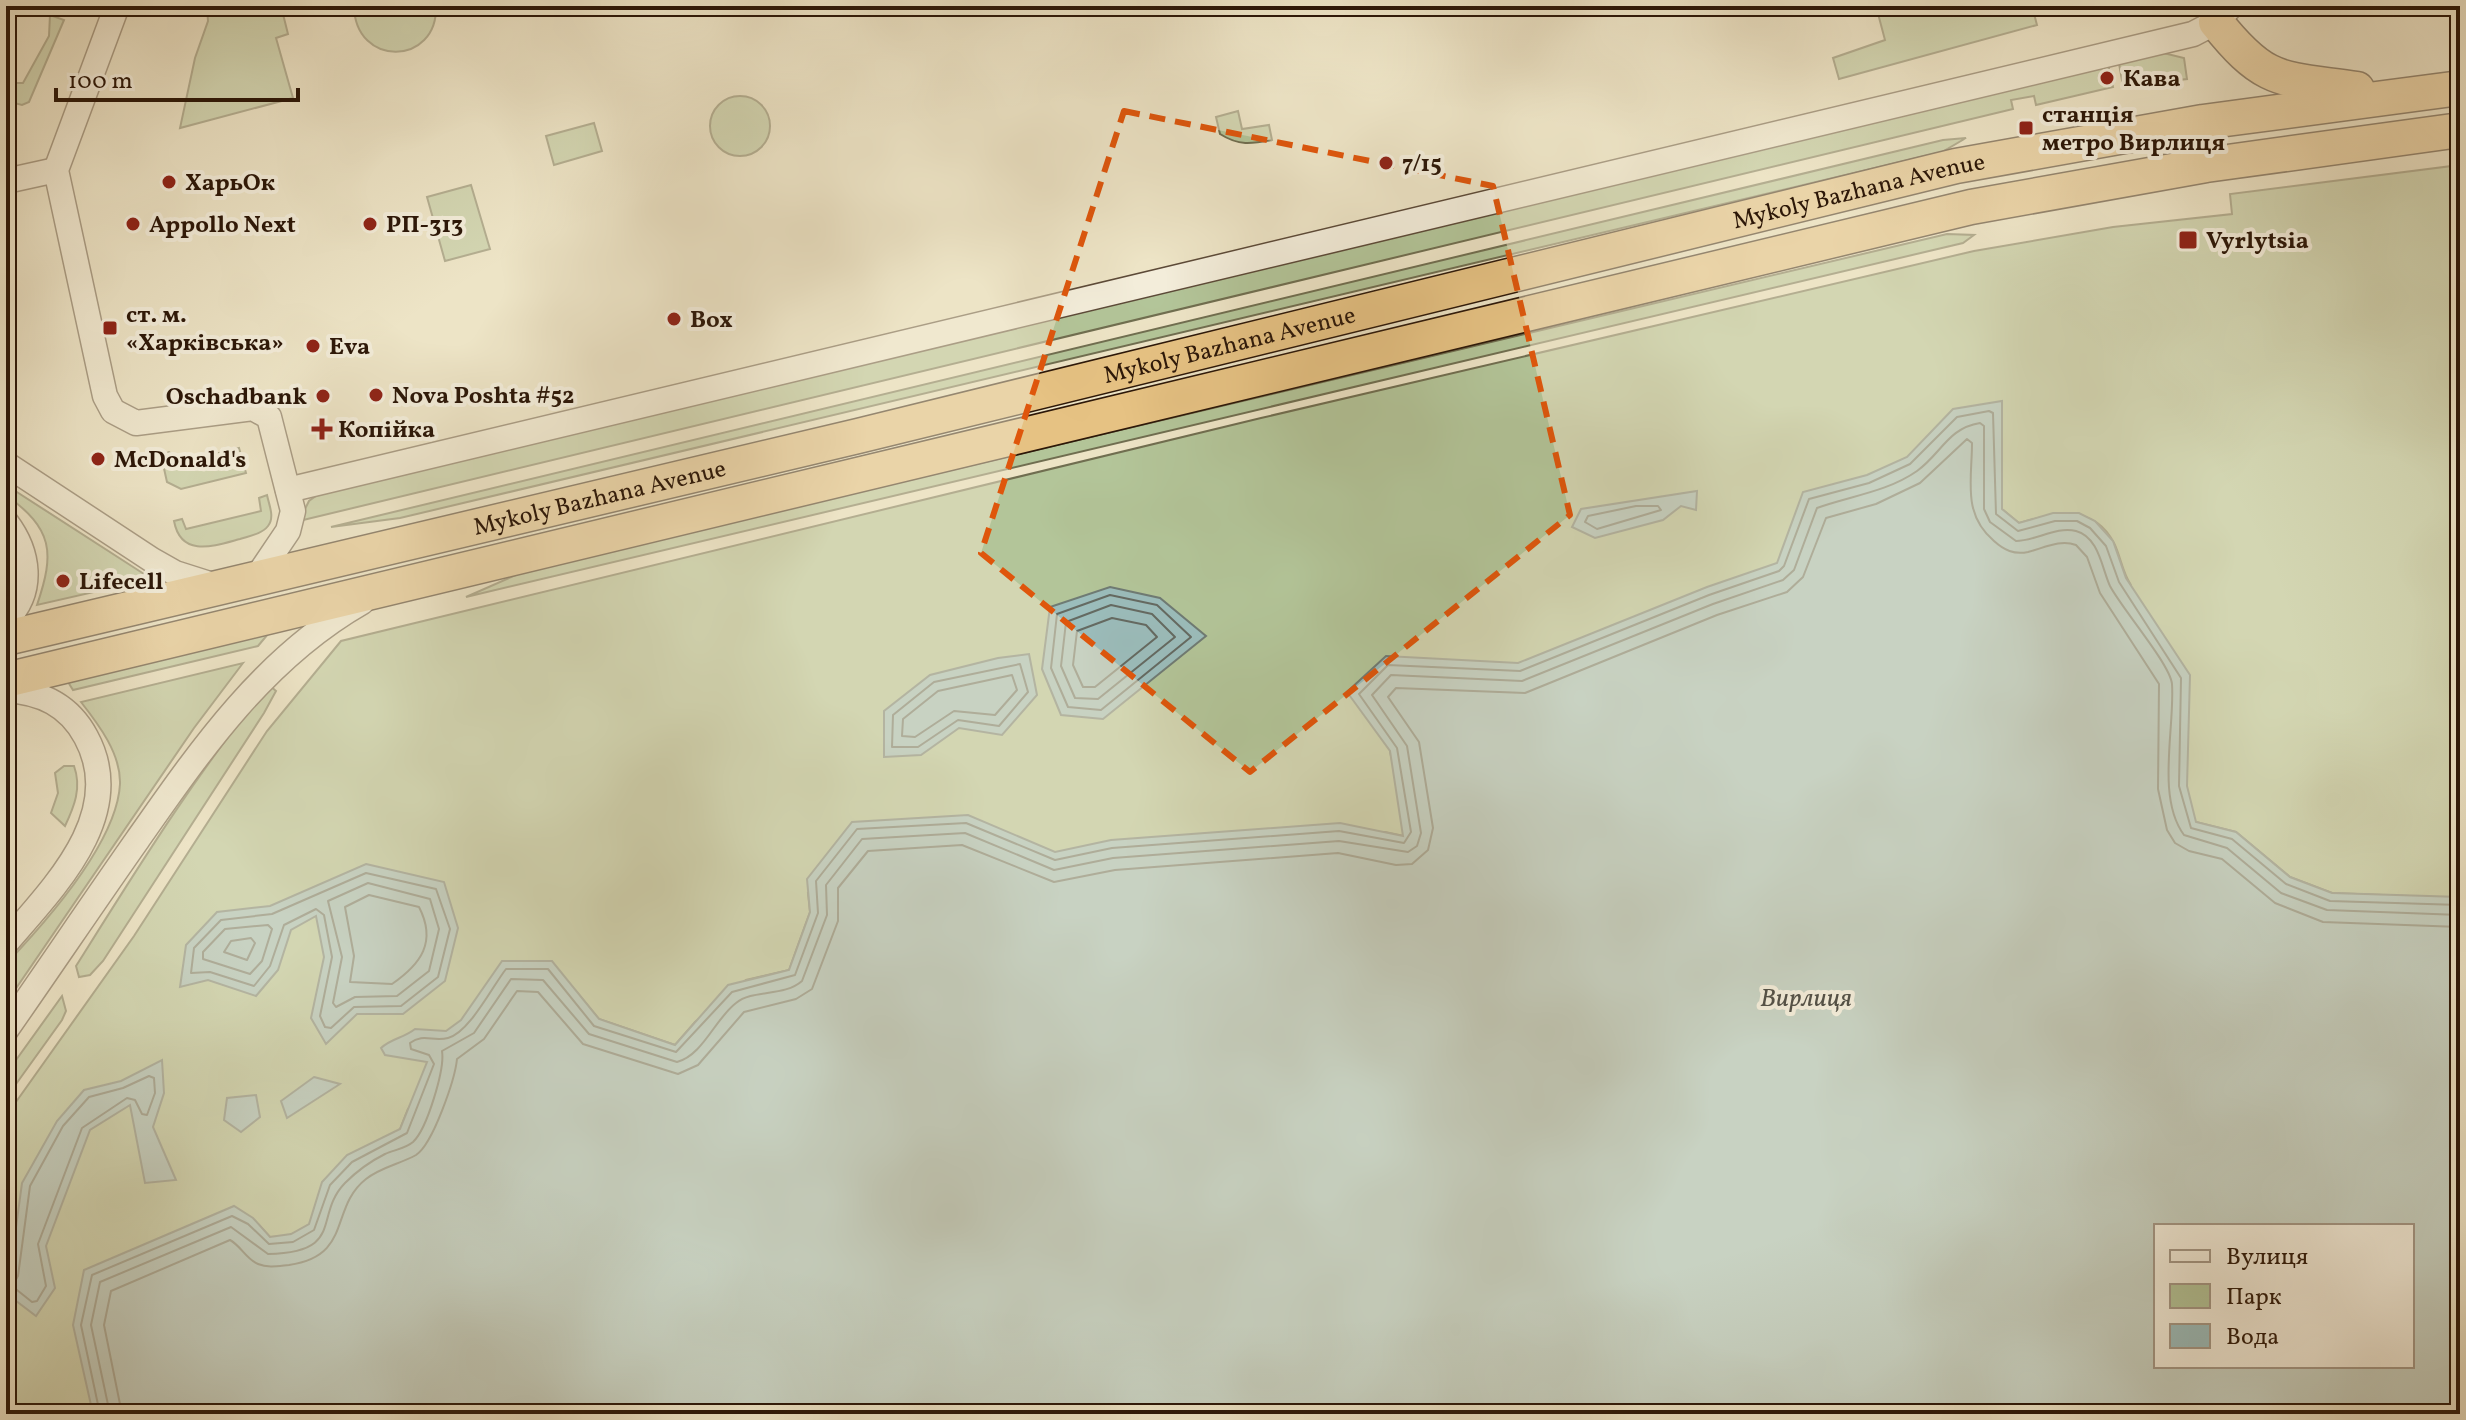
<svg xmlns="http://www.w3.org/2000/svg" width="2466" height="1420" font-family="Vollkorn,serif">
	<rect width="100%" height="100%" fill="#ede4c6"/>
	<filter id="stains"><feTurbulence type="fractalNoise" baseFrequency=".0025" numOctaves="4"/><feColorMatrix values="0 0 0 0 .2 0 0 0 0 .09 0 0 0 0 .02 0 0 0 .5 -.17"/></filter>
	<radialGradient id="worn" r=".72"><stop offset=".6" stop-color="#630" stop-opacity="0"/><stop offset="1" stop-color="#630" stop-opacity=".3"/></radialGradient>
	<g fill="#b3c599" stroke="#706e50" stroke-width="2" fill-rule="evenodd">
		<path d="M207 6H281L288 34 276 38 293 98 180 128 195 58 208 21Z"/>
		<path d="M436 6C438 66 355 68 354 6Z"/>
		<path d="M1876 6H2032L2037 25 1839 79 1833 58 1885 40Z"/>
		<path d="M50 15 64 20 29 102 22 105 6 101V83H23L49 36Z"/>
		<path d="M2151 50 2184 58 2187 79 2123 86 2118 58Z"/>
		<path d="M2107 60 2113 87 2036 105 2034 96 2011 100 2013 109 299 521 309 501 320 493Z"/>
		<circle cx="740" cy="126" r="30"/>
		<path d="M1238 111 1242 129 1269 125 1272 140C1251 144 1239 146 1220 134L1216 117Z"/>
		<path d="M594 123 602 151 554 165 546 136Z"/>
		<path d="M1966 138 1942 152 400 518 331 527 1943 140Z"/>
		<path d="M2460 165V898L2332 893 2290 877 2236 832 2196 822 1867 533 1390 751C1395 780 1409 806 1404 836L1385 832 808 893 810 912 789 970 746 980 695 1022 675 1045 599 1019 576 991 408 1109 400 1129 310 1224 289 1236 270 1237 259 1225 98 1414H6V1116L134 936 267 731 341 641 1261 418 1974 251 2113 227 2232 214 2230 194ZM2002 401V509L2019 523C2055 513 2093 503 2114 543 2121 557 2122 572 2131 585L1992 516Z"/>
		<path d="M471 185 490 249 445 261 427 197Z"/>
		<path d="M1947 234 1974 235 1963 243 466 597 525 571Z"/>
		<path d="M239 448 246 473 181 489 167 482 161 455 169 452 183 462Z"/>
		<path d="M6 485 144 574 151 579 37 605C55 552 53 529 6 495Z"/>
		<path d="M267 495C269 505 275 517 268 526 262 534 249 536 240 539 214 546 181 558 174 521L182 519 186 529 261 511 259 498Z"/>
		<path d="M268 634 258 646 73 690 68 682Z"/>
		<path d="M243 663 194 728 6 1003V964C45 923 117 843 120 784 121 754 99 725 81 702Z"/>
		<path d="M269 685 276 691 264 713 103 961 90 975 79 977 76 966C137 869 196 773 269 685Z"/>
		<path d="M64 766H74C82 788 74 807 65 826L51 813 58 793 55 773Z"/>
		<path d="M62 996 66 1011 62 1020 6 1098V1074Z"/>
	</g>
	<g fill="#9bbdbc" stroke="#6f7b74" stroke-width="2" fill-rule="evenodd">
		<path d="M2002 401V509L2019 523 2053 513H2079L2095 521 2113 541 2126 578 2190 675 2187 786 2196 822 2236 832 2290 877 2332 893 2460 897V1414H93L73 1325 84 1270 234 1206 253 1218 270 1237 291 1234 309 1224 322 1182 347 1155 400 1129 427 1062 385 1055 381 1048C392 1038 404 1038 415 1029L446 1031 461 1020 502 961H552L599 1019 675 1045 728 985 789 970 810 912 807 879 852 822 968 815 1055 852 1111 840 1340 823 1403 836 1390 751 1347 692 1386 656 1518 663 1707 587 1777 563 1803 492 1867 475 1907 457 1953 409ZM2412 1226V1366H2156V1226Z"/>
		<path d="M1697 491 1696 510 1681 506 1663 520 1595 538 1572 527 1581 509Z"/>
		<path d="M1110 587 1160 598 1206 636 1103 719 1061 715 1042 669 1050 607Z"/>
		<path d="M1029 654 1037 695 1002 735 959 728 921 755 884 757V711L930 675 998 658Z"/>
		<path d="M366 864 444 882 458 928 445 981 403 1014H357L326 1044 311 1018 324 957 316 916 291 930 278 970 256 996 208 980 180 987 186 945 217 912 270 906Z"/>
		<path d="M162 1060 164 1093 153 1127 176 1180 145 1183 130 1105 90 1130 46 1246 55 1288 36 1316 7 1294 22 1183 57 1121 84 1090 121 1081Z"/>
		<path d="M314 1077 340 1084 287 1118 281 1101Z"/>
		<path d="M256 1095 260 1117 241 1132 224 1120 227 1098Z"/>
	</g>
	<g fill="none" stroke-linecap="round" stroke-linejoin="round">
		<g stroke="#646a62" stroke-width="2">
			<path d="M1636 506H1658L1661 510 1597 529 1585 522 1588 516Z"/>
			<path d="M1110 595 1157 605 1191 637 1101 710 1068 707 1051 668 1057 614Z"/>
			<path d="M1111 605 1152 614 1175 637 1098 699 1075 698 1061 666 1066 622Z"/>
			<path d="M1112 618 1146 625 1157 637 1095 687H1083L1073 665 1077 631Z"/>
			<path d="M1020 664 1028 692 999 726 958 720 918 747H892L893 715 934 682Z"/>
			<path d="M1012 675 1017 690 995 715 954 711 915 737 902 736 903 719 938 691Z"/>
			<path d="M366 873 436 889 450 929 438 977 401 1006 354 1007 331 1028 325 1027 320 1016 332 957 324 915 316 909 284 925 270 966 254 986 210 972 191 973 194 948 221 920 272 914Z"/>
			<path d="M368 883 430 899 439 929 429 971 397 996 355 997 336 1007 333 1003 342 957 328 901Z"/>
			<path d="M369 895 419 907C437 942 421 964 392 984L350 982 354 956 345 907Z"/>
			<path d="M268 925 272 929 262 961 250 974 203 959V952L225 929Z"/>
			<path d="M251 938 255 943 247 960 224 952 231 941Z"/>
			<path d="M149 1076 154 1078 155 1093 147 1115 142 1114 135 1100 127 1098 82 1128 38 1244 46 1286 37 1301 32 1302 12 1286 18 1276 30 1186 63 1126 89 1097 123 1088Z"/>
			<path d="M100 1414 81 1325 92 1275 232 1216 248 1224 269 1244 293 1242 314 1230 330 1185 352 1162 407 1133 434 1064 429 1055 411 1049 410 1043C423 1033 433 1042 448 1038 469 1033 492 987 506 969H548L594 1026 676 1052 732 992 795 975 818 913 816 881 857 829 966 823 1055 860 1112 848 1339 831 1404 843 1411 832 1397 748 1359 694 1388 665 1520 671 1709 595 1779 571 1784 566 1809 499 1869 483 1910 464 1957 417 1989 411 1993 413 1996 514 2018 531 2055 521H2077L2090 528 2106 546 2119 582 2181 678 2179 786 2191 828 2232 839 2286 884 2330 901 2460 905"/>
			<path d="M110 1414 91 1325 100 1282 231 1227 268 1254C346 1252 313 1216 345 1183 357 1171 369 1162 385 1154 393 1150 405 1149 413 1142 427 1129 445 1069 442 1051L474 1033 511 979 543 980 589 1034 677 1062C703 1055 715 1019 736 1003 753 989 784 997 802 981L827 915 826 885 862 839 965 833 1054 870 1113 858 1339 841 1408 852 1417 846 1421 833 1407 746 1372 695 1391 675 1522 681 1713 604 1783 580 1794 570 1817 508C1850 496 1887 492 1917 471 1941 454 1948 428 1980 423L1984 426V509L1990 522 2016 541C2036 541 2056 526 2076 531 2099 537 2102 569 2110 586 2122 609 2170 664 2172 684 2175 728 2156 797 2184 835L2227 848 2281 893 2327 910 2460 915"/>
			<path d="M122 1414 104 1325 111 1291 230 1240C241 1246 246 1259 258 1264 268 1268 278 1266 289 1265 353 1256 329 1208 366 1179 381 1167 400 1164 416 1155 433 1144 455 1079 457 1059L484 1039 517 991 538 992 583 1044 678 1074 698 1065 744 1012 796 999 812 989 838 921V888L868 851 962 845 1054 882 1115 870 1338 853 1396 865 1412 864 1428 850 1433 828 1419 742 1388 697 1396 688 1525 693 1717 615 1787 592 1803 577 1826 518 1876 504 1920 483 1967 439 1972 443C1972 480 1962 514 1994 541 2004 550 2014 555 2028 552 2044 548 2060 539 2076 545L2087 557 2100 593 2159 684 2158 789 2167 830 2175 843 2189 851 2222 859 2275 903 2323 922 2460 927"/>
		</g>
		<defs>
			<g id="minor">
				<path d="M117 6 56 170 105 396 113 411 136 423 253 408 269 417 293 511 288 531 255 580"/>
				<path d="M6 181 56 170"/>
				<path d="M6 464 152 560 175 573 219 587"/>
				<path d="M288 490 2193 34 2216 22 2231 6"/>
				<path d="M6 522C29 552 35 591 6 620"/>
				<path d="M6 690C41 692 69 705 86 737 128 814 54 887 6 943"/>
				<path d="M6 1030C50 967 93 903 138 839 201 749 264 658 362 602"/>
			</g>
			<g id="highway">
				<path d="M2216 22C2266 85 2281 78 2357 89"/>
				<path id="s1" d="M6 638 858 436 1956 166 2203 122 2460 88"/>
				<path d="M6 680 1971 207 2206 165 2460 130"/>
			</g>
		</defs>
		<use href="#minor" stroke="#5c4a38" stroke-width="27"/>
		<use href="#highway" stroke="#2c1708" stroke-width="37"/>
		<use href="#minor" stroke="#f3edda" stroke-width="24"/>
		<use href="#highway" stroke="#e6c283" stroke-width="34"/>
	</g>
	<path d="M0 0H2466V1420H0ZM1124 111 1493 186 1570 515 1250 772 981 553Z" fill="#ede4c6" fill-opacity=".55" fill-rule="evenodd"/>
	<path fill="none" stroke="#df560c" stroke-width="6" stroke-dasharray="16 10" stroke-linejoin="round" d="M1124 111 1493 186 1570 515 1250 772 981 553Z"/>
	<g fill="#8f2418" stroke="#f3edda" stroke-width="3">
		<circle cx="2107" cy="78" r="8"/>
		<rect x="2018" y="120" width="16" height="16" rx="4"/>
		<circle cx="1386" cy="163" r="8"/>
		<circle cx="169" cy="182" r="8"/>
		<circle cx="133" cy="224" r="8"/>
		<circle cx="370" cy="224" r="8"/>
		<rect x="2178" y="230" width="20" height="20" rx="4"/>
		<circle cx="674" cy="319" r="8"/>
		<rect x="102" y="320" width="16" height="16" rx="4"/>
		<circle cx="313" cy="346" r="8"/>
		<circle cx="376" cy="395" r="8"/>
		<circle cx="323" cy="396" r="8"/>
		<path d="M318 417h8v8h8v8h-8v8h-8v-8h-8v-8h8z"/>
		<circle cx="98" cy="459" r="8"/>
		<circle cx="63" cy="581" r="8"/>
	</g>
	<g text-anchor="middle" stroke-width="8" stroke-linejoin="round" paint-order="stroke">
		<g font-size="24" font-weight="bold" fill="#2c1708" stroke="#f3edda" text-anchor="start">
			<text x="2123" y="86">Кава</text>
			<text x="2042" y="122">станція<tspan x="2042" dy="28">метро Вирлиця</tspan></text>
			<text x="1402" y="171">7/15</text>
			<text x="185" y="190">ХарьОк</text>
			<text x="149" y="232">Appollo Next</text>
			<text x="386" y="232">РП-313</text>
			<text x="2206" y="248">Vyrlytsia</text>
			<text x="126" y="322">ст. м.<tspan x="126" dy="28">«Харківська»</tspan></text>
			<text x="690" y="327">Box</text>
			<text x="329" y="354">Eva</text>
			<text x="392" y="403">Nova Poshta #52</text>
			<text x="307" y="404" text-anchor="end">Oschadbank</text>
			<text x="338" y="437">Копійка</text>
			<text x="114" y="467">McDonald's</text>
			<text x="79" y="589">Lifecell</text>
		</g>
		<g font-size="24" fill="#2c1708" stroke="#f3edda">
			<text dy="8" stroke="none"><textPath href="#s1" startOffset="1906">Mykoly Bazhana Avenue</textPath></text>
			<text dy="8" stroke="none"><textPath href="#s1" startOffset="1258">Mykoly Bazhana Avenue</textPath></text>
			<text dy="8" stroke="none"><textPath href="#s1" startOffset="610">Mykoly Bazhana Avenue</textPath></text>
		</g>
		<g font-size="26" font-style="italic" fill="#535147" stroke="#f3edda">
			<text x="1806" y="1006">Вирлиця</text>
		</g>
	</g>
	<rect width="2466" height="1420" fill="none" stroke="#ede4c6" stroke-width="32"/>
	<rect x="8" y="8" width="2450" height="1404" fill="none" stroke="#2c1708" stroke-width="4"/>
	<rect x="16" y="16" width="2434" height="1388" fill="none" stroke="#2c1708" stroke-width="2"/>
	<rect x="2154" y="1224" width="260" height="144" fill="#f3edda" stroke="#a39786" stroke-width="2"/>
	<rect x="2170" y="1250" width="40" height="12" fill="#f3edda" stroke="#a39786" stroke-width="2"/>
	<text x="2226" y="1264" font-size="24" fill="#2c1708">Вулиця</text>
	<rect x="2170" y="1284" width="40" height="24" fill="#b3c599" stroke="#a39786" stroke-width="2"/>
	<text x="2226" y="1304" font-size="24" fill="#2c1708">Парк</text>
	<rect x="2170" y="1324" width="40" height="24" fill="#9bbdbc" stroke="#a39786" stroke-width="2"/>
	<text x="2226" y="1344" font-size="24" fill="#2c1708">Вода</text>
	<path d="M56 88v12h242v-12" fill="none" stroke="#2c1708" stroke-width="4"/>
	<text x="68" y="88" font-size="24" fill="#2c1708" stroke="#f3edda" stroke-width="6" paint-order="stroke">100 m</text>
	<rect width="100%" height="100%" filter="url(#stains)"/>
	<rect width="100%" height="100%" fill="url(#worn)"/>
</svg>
